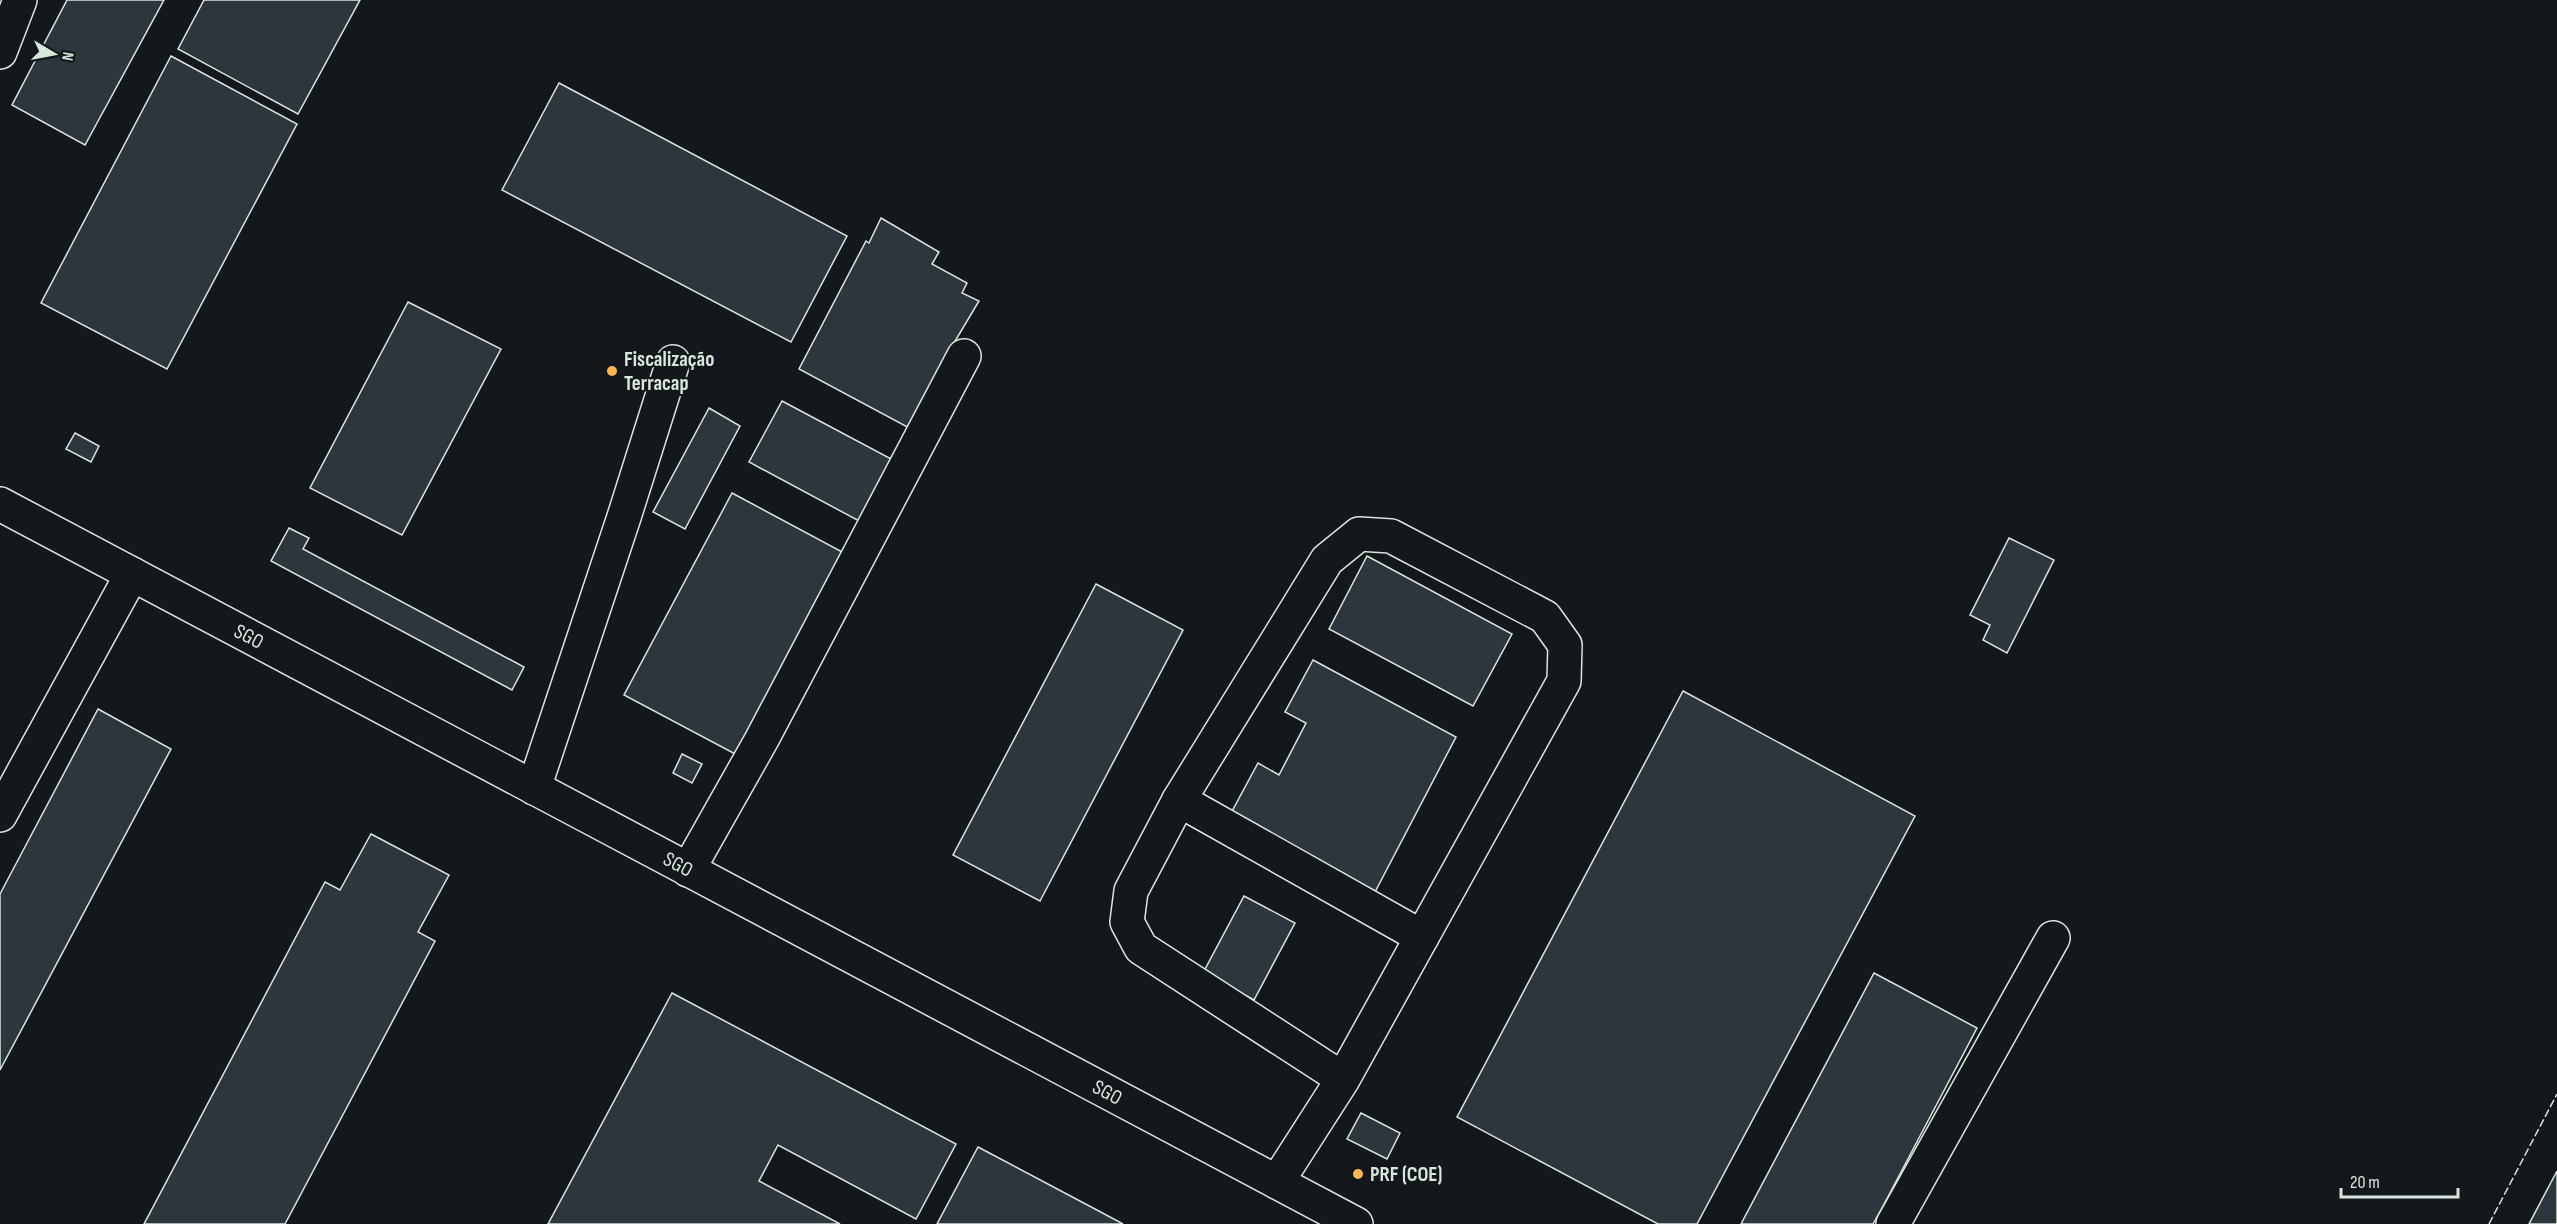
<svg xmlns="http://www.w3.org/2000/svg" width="2557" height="1224" font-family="'Sofia Sans Condensed',sans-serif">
	<rect width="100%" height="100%" fill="#14181c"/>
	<g fill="#2c363c" stroke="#d8e6dc" stroke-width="1.5">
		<path d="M67 0H164L85 145 12 105Z"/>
		<path d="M204 0H360L298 114 178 49Z"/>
		<path d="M171 56 297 124 167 369 41 303Z"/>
		<path d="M559 83 847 236 791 342 502 190Z"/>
		<path d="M881 218 939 252 932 264 967 283 962 293 979 301 939 368 911 429 799 369 866 241 869 243Z"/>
		<path d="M408 302 501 349 402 535 310 488Z"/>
		<path d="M782 401 895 461 861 522 749 462Z"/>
		<path d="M709 408 740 426 685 529 653 512Z"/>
		<path d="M75 433 99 446 91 462 66 449Z"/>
		<path d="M732 493 846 554 737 755 624 695Z"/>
		<path d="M289 528 309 538 303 549 524 667 512 690 271 561Z"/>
		<path d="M2009 538 2054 560 2007 653 1983 640 1990 625 1970 615Z"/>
		<path d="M1367 556 1512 634 1473 706 1329 629Z"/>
		<path d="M1096 584 1183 630 1040 901 953 855Z"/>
		<path d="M1313 660 1456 737 1375 892 1230 815 1258 763 1279 775 1306 723 1285 712Z"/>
		<path d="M1683 691 1915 816 1697 1224H1658L1457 1117Z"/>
		<path d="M98 709 171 749 0 1070V894Z"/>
		<path d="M682 754 702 764 692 783 673 773Z"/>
		<path d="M371 834 449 875 418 932 435 941 285 1224H144L325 882 340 890Z"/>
		<path d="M1244 896 1295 923 1254 1000 1203 973Z"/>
		<path d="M1874 973 1977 1028 1882 1208 1873 1224H1741Z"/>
		<path d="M672 993 956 1144 916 1219 778 1145 759 1181 840 1224H548Z"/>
		<path d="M1361 1113 1400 1133 1387 1159 1347 1139Z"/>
		<path d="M978 1147 1095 1209 1123 1224H937Z"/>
		<path d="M2557 1171V1224H2529Z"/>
	</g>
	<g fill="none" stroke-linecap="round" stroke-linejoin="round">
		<defs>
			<g id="minor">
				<path d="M0 52 20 0"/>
				<path id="s1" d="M0 504 1356 1224"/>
				<path d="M534 788 625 514 673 362"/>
				<path d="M1179 800 1422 937"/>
				<path d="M0 815 132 574"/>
				<path d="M688 870 762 739 964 356"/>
				<path d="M1277 1182 1343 1079 1564 681 1565 645 1545 617 1391 536 1359 534 1327 560 1179 800 1131 891 1127 922 1141 948 1343 1079"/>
				<path d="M1893 1224 2053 938"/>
			</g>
		</defs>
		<use href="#minor" stroke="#d8e6dc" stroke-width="36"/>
		<use href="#minor" stroke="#14181c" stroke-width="33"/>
		<path stroke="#d8e6dc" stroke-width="1.5" stroke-dasharray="8 3" stroke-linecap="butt" d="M2489 1224 2557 1094"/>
	</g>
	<g fill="#ffb74d" stroke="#14181c" stroke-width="2">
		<circle cx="612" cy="371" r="6"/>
		<circle cx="1358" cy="1174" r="6"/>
	</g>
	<g text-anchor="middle" stroke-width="4.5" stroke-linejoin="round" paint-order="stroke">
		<g font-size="21" font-weight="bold" fill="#d8e6dc" stroke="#14181c" text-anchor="start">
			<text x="624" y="366">Fiscalização<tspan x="624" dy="24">Terracap</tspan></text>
			<text x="1370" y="1181">PRF (COE)</text>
		</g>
		<g font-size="21" fill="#d8e6dc" stroke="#14181c">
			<text dy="7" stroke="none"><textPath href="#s1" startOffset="282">SGO</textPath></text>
			<text dy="7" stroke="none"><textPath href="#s1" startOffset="768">SGO</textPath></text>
			<text dy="7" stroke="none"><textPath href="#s1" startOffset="1254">SGO</textPath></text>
		</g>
	</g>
	<g transform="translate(54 54) rotate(100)" stroke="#14181c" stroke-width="4.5" paint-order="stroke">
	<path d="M0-4.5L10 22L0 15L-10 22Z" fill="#d8e6dc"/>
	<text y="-9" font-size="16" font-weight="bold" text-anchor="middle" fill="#d8e6dc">N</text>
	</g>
	<path d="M2341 1188v9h117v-9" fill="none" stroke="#d8e6dc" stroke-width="3"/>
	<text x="2350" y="1188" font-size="18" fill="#d8e6dc" stroke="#14181c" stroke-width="4.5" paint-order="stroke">20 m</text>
</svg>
